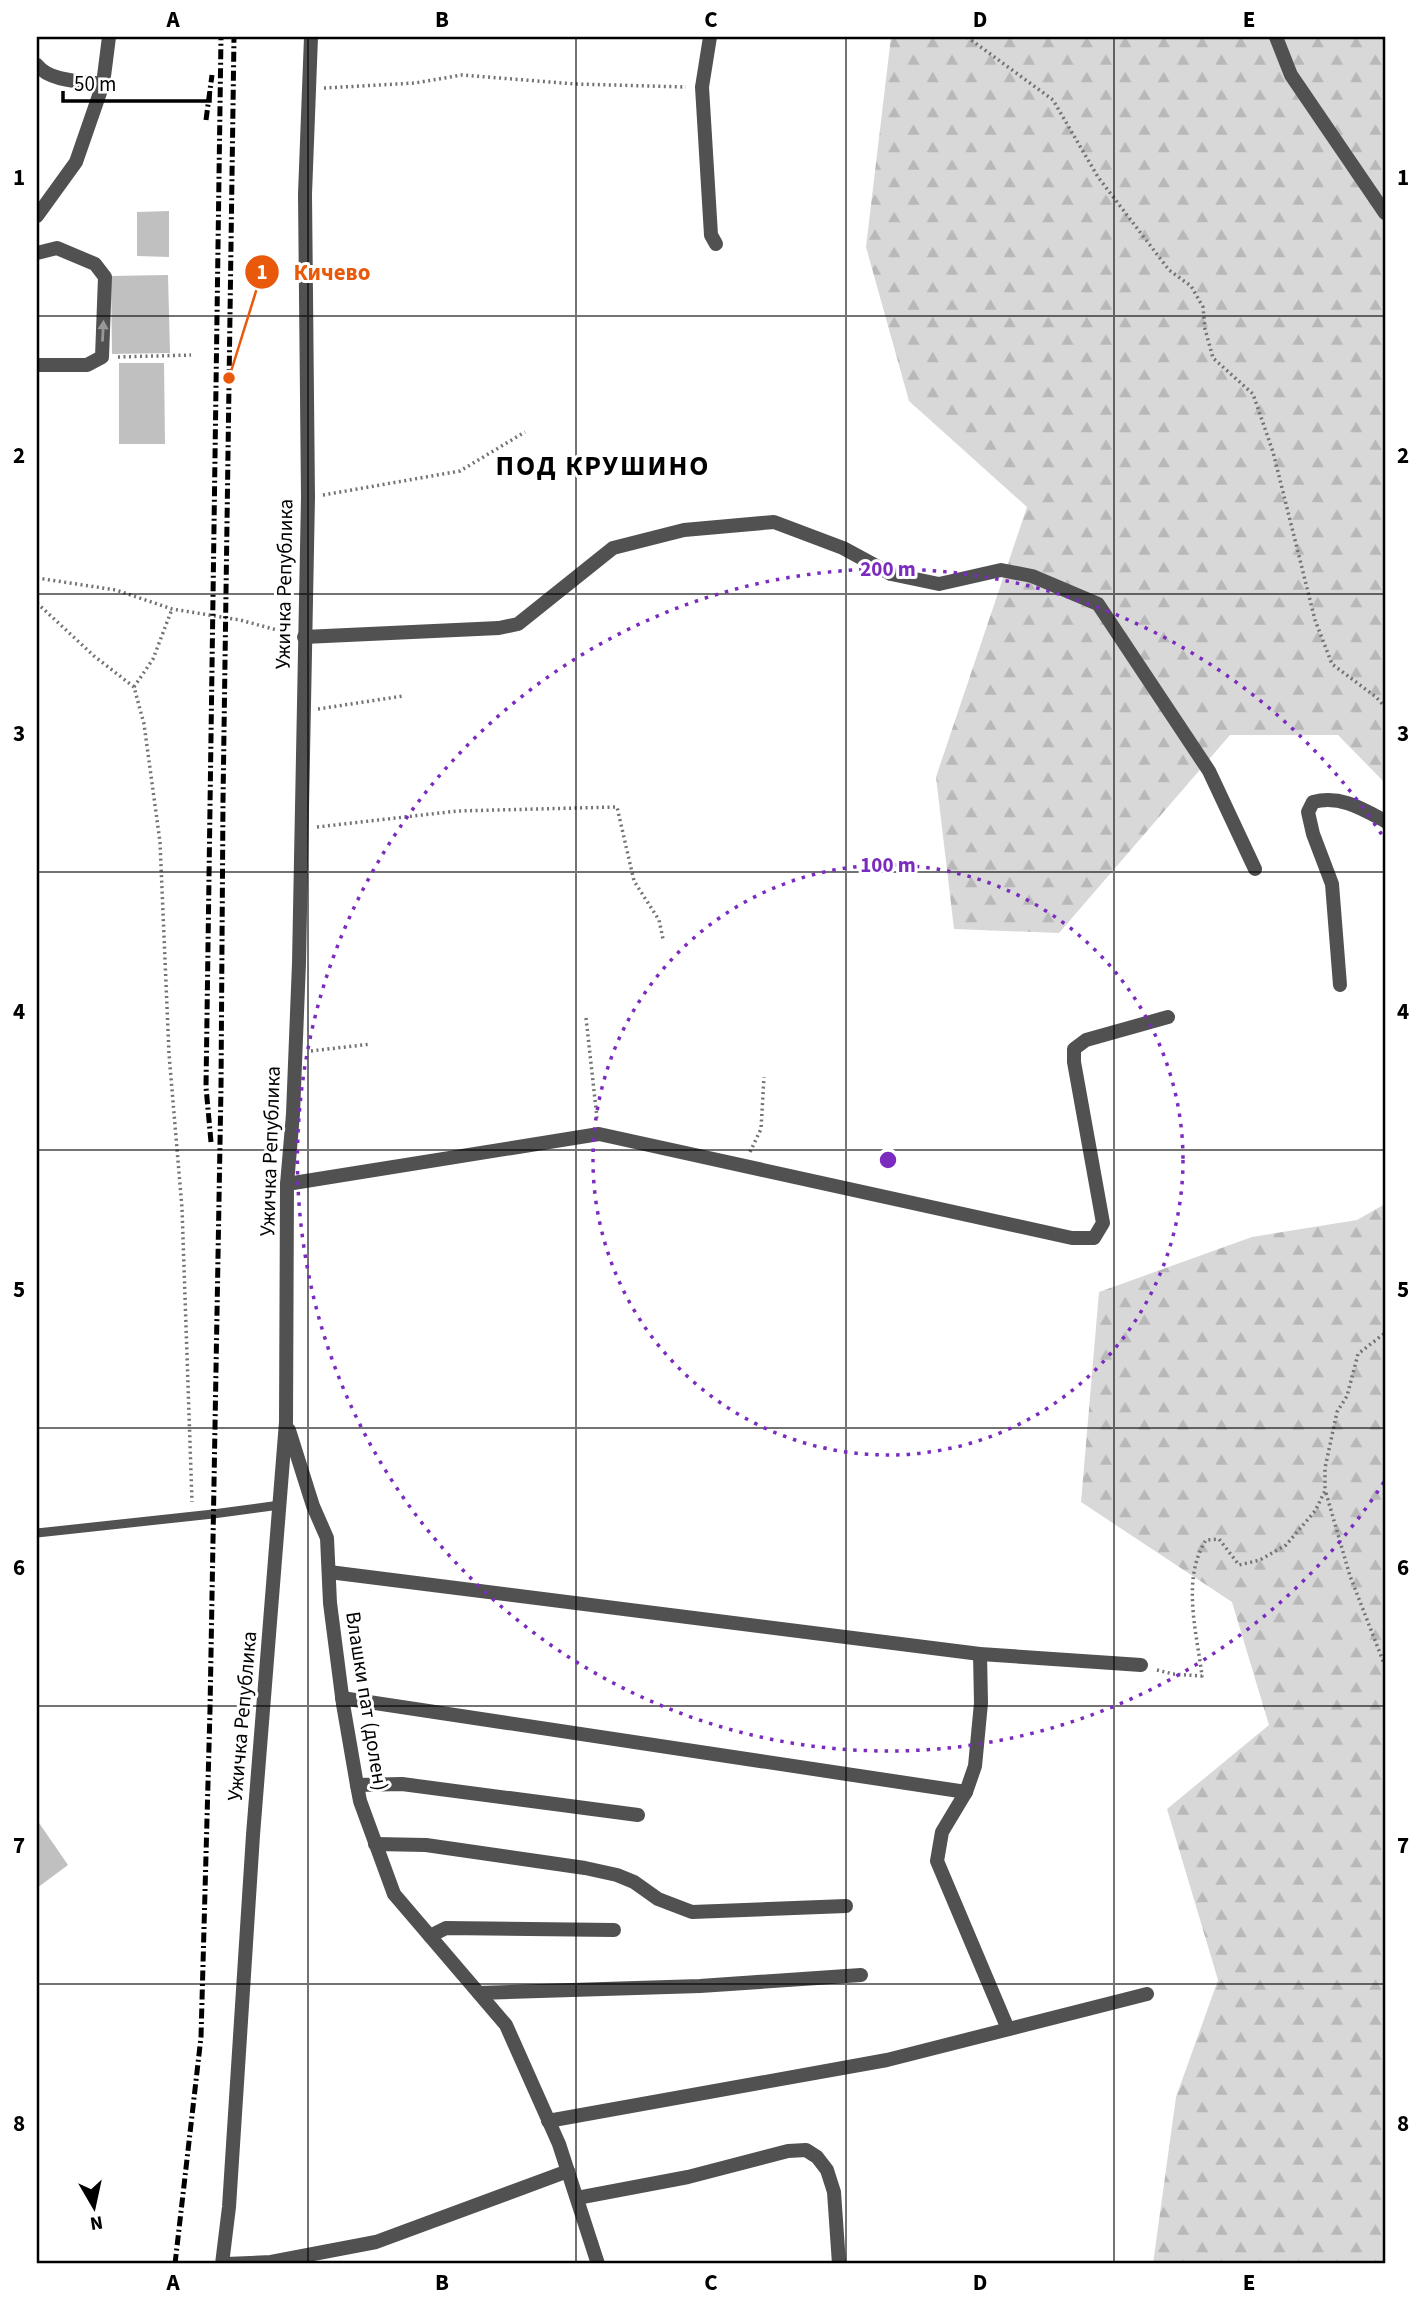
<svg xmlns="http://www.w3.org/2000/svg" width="1422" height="2301" font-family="'Source Sans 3',sans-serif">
	<defs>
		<pattern id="forest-firs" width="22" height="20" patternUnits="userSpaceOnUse" patternTransform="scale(1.75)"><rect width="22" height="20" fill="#d8d8d8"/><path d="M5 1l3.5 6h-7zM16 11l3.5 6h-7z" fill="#b8b8b8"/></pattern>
	</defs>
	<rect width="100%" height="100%" fill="#fff"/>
	<g fill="url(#forest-firs)">
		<path d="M891 37H1385V783L1338 735H1230L1059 933 954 929 936 777 1027 507 909 401 866 247Z"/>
		<path d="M1385 1204V2264H1153L1176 2097 1218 1980 1167 1809 1269 1725 1232 1602 1081 1502 1099 1292 1252 1237 1357 1220Z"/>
	</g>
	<g fill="#c0c0c0">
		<path d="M169 211V257L137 256V212Z"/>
		<path d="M168 275 170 353 112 354 111 276Z"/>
		<path d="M119 363H164L165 444H119Z"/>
		<path d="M37 1820 68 1865 37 1888Z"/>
	</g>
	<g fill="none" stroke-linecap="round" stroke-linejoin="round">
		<g stroke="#737373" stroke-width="3.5" stroke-dasharray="2 3.5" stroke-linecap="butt">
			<path d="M967 37 1053 100 1098 177 1169 270 1191 286 1203 307 1205 329 1213 358 1253 394 1273 452 1315 620 1332 664 1376 697 1385 707"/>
			<path d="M324 88 415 83 462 75 575 84 686 87"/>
			<path d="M118 357 191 355"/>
			<path d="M323 495 460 471 525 432"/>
			<path d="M37 578 116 590 172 609 240 620 288 633"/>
			<path d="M37 603 94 656 134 687 144 724 160 842 169 1054 182 1208 192 1502"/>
			<path d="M134 687 153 659 172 609"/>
			<path d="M318 709 403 696"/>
			<path d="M317 827 457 811 617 807 634 881 659 920 663 939"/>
			<path d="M586 1018 597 1118"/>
			<path d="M311 1051 371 1044"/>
			<path d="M750 1152 761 1129 764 1077"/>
			<path d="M1326 1493 1350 1576 1385 1666"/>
			<path d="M1157 1670 1173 1674 1202 1676C1197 1633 1181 1579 1206 1540L1219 1539 1239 1565 1260 1560 1286 1545 1315 1511 1325 1491V1468L1337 1412 1347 1396 1358 1354 1385 1333"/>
		</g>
		<path stroke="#515151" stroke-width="9" d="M37 1533 213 1514 280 1505"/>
		<g stroke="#515151" stroke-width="14">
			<path d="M710 37 702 87 711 235 716 244"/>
			<path d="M1276 37 1291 75 1385 213"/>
			<path d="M37 65C50 82 82 81 103 84"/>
			<path d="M37 216 76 162 103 84 109 37"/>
			<path d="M37 253 57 248 95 264 105 277 102 357 87 365H37"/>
			<path d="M304 637 499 628 518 624 613 548 684 530 774 522 843 548 891 574 939 584 1001 570 1032 576 1098 604 1209 771 1255 869"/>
			<path d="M1340 985 1332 884 1313 834 1308 812 1313 802C1340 795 1361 808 1385 821"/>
			<path d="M287 1184 599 1134 1072 1238H1094L1103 1223 1074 1062V1049L1086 1040 1168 1017"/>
			<path d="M289 1430 313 1506 327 1538 330 1603 343 1704 357 1785 360 1801 394 1894 506 2025 559 2144 598 2264"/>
			<path d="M329 1572 980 1654 1141 1665"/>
			<path d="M980 1654 981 1703 975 1766 966 1792 942 1832 937 1861 1008 2029"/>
			<path d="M342 1698 966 1792"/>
			<path d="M357 1785 402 1784 638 1815"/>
			<path d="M375 1844 426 1845 585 1868 617 1875 634 1882 658 1899 692 1912 846 1906"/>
			<path d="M430 1936 446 1928 614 1930"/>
			<path d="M479 1993 700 1986 861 1975"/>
			<path d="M548 2121 887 2060 1147 1994"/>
			<path d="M577 2198 688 2177 788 2151 806 2150 817 2157 827 2170 834 2192 839 2264"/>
			<path d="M222 2264 229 2207 253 1835 286 1422 287 1184 293 1114 299 963 308 497 305 194 311 37"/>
			<path d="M226 2264 271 2262 376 2242 568 2171"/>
		</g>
		<g stroke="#000" stroke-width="5" stroke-dasharray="10 3.5 2 3.5" stroke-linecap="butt">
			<path d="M206 120 212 75"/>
			<path d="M211 1142 206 1087 221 37"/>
			<path d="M175 2264 201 2037 210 1710 221 1087 223 801 234 37"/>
		</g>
	</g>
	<defs><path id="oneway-solid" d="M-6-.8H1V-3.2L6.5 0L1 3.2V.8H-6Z" transform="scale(1.75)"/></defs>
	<use fill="#979797" href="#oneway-solid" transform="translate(103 331) rotate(-87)"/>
	<path fill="none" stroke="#000" stroke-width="2" stroke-opacity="0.55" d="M308 37V2264M576 37V2264M846 37V2264M1114 37V2264M37 316H1385M37 594H1385M37 872H1385M37 1150H1385M37 1428H1385M37 1706H1385M37 1984H1385"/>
	<g fill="none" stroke="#7b2cbf" stroke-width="3.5" stroke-dasharray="3.5 7">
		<circle cx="888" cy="1160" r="295"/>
		<path d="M1384 1482A591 591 0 1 1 1384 838"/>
	</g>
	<g text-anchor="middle" stroke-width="6" stroke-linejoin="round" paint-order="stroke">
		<g font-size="21" fill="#000" stroke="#fff">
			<text transform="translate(284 584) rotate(-89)" y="7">Ужичка Република</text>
			<text transform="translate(270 1151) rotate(-88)" y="7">Ужичка Република</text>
			<text transform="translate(367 1701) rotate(81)" y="7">Влашки пат (долен)</text>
			<text transform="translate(242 1716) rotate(-85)" y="7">Ужичка Република</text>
		</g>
		<g font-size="28" font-weight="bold" letter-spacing="2" fill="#000" stroke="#fff">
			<text x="603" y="475">ПОД КРУШИНО</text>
		</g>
	</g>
	<circle cx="888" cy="1160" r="10" fill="#7b2cbf" stroke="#fff" stroke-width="3.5"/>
	<g font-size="21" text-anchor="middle" font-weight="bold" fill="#7b2cbf" stroke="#fff" stroke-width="6" stroke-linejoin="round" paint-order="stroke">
		<text x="888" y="576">200 m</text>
		<text x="888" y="872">100 m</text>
	</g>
	<path fill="none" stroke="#e8590c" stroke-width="2.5" d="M229 378L262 272"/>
	<g fill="#e8590c" stroke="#fff" stroke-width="2.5">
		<circle cx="229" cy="378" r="7"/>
		<circle cx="262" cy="272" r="18"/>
	</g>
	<g font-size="21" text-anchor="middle" font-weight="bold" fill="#fff">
		<text x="262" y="279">1</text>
	</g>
	<g font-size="23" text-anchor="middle" font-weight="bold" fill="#e8590c" stroke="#fff" stroke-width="6" stroke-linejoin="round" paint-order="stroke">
		<text x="332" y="280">Кичево</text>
	</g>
	<rect width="1422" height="2301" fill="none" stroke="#ffffff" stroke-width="77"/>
	<g transform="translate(94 2207) rotate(171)" stroke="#ffffff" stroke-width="5" paint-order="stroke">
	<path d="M0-5L12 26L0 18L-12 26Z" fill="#000000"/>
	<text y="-10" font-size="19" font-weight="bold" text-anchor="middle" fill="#000000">N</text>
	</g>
	<path d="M63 91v10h147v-10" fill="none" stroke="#000000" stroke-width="3.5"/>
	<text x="74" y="91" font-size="21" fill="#000000" stroke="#ffffff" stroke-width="5" paint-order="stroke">50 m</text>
	<rect x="38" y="38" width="1346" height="2224" fill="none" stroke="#000" stroke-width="2.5"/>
	<g font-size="23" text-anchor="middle" font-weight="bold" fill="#000">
		<text x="173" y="27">A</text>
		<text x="442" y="27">B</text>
		<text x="711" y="27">C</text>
		<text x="980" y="27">D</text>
		<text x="1249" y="27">E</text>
		<text x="19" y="185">1</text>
		<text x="1403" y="185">1</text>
		<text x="19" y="463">2</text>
		<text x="1403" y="463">2</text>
		<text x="19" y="741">3</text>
		<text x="1403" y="741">3</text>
		<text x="19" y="1019">4</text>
		<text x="1403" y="1019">4</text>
		<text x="19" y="1297">5</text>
		<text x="1403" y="1297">5</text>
		<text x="19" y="1575">6</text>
		<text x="1403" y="1575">6</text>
		<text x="19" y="1853">7</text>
		<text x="1403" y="1853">7</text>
		<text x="19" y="2131">8</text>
		<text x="1403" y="2131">8</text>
		<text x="173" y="2290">A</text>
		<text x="442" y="2290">B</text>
		<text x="711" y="2290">C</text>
		<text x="980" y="2290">D</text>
		<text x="1249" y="2290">E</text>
	</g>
</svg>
